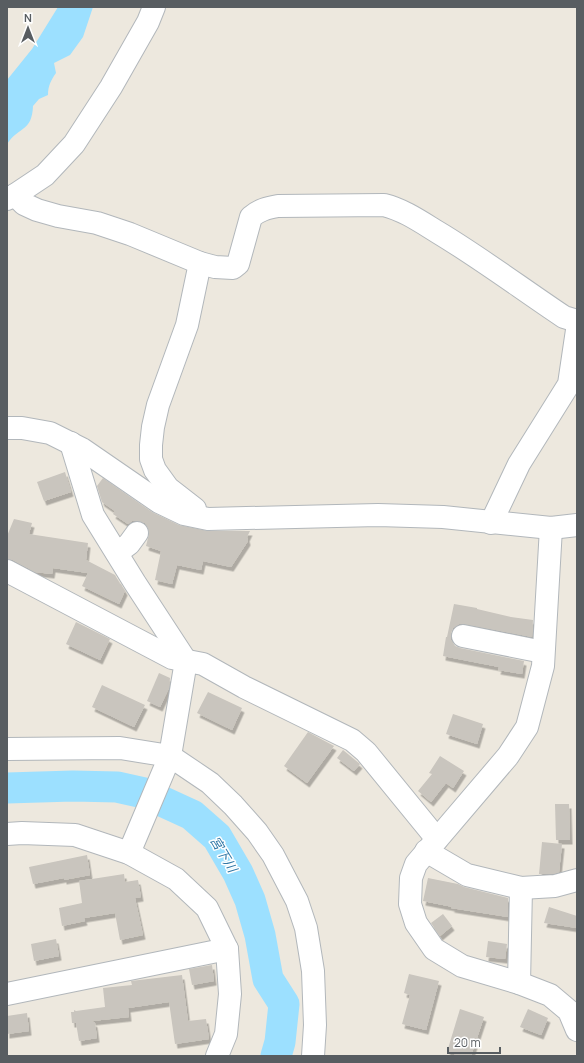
<svg xmlns="http://www.w3.org/2000/svg" width="584" height="1063" font-family="Manrope,'Noto Sans JP',sans-serif">
	<defs>
		<filter id="shadow"><feDropShadow dx="2.5" dy="4.5" stdDeviation="0" flood-color="#0004"/></filter>
	</defs>
	<rect width="100%" height="100%" fill="#ede8de"/>
	<path fill="#9ce0ff" d="M58 7H93L83 37 70 55 54 63 56 73C51 80 48 86 48 95L39 99 33 106C32 132 19 126 7 144V80L32 49Z"/>
	<g fill="none" stroke-linecap="round" stroke-linejoin="round">
		<path stroke="#9ce0ff" stroke-width="31" d="M7 788 73 786 117 787 144 793 192 815 217 837 238 873 250 900 260 935 268 979 284 1004 280 1042 276 1056"/>
	</g>
	<g fill="#c9c5be" filter="url(#shadow)">
		<path d="M65 472 71 492 44 501 37 482Z"/>
		<path d="M103 478 152 512 179 525 208 531H250L247 537 248 541 231 567 203 561 201 570 177 565 172 584 155 580 161 551 146 546 149 534 148 528 145 523 138 521H132L128 524 113 514 115 511 102 502 97 486Z"/>
		<path d="M14 519 32 523 29 534 88 543 86 560 115 575 119 582V583L121 584 125 591 119 604 82 586 88 573 53 568 52 574 35 572 13 560 7 559V536Z"/>
		<path d="M454 604 477 608V609L511 617 533 620 532 637 465 624H459L453 628 451 633V640L455 646 460 648 524 661 522 674 498 670 499 667 443 656 446 637H447Z"/>
		<path d="M76 622 110 639 100 660 66 644Z"/>
		<path d="M159 673 170 678 169 688 160 707 147 701Z"/>
		<path d="M102 685 145 705 134 727 92 707Z"/>
		<path d="M208 692 242 708 232 730 197 713Z"/>
		<path d="M453 714 483 724 477 744 446 734Z"/>
		<path d="M308 732 334 746 307 783 284 766Z"/>
		<path d="M343 750 360 764 354 771 337 758Z"/>
		<path d="M440 756 464 771 453 788 446 783 431 802 418 791 432 774 429 773Z"/>
		<path d="M555 804H569L570 840H556Z"/>
		<path d="M542 842 562 844 559 872 553 874H539Z"/>
		<path d="M87 855 90 875 64 880V878L33 884 29 867Z"/>
		<path d="M124 874 125 882 138 880 141 897 135 898 143 935 120 940 115 913 84 918 85 921 62 926 59 908 82 903 79 881Z"/>
		<path d="M428 878 458 884 464 887 508 898V917L451 908 453 907 423 901Z"/>
		<path d="M549 907 577 916V928L544 923Z"/>
		<path d="M443 914 452 926 440 936 431 923Z"/>
		<path d="M56 939 59 956 34 961 31 944Z"/>
		<path d="M488 941 507 944 505 959 486 957Z"/>
		<path d="M212 965 214 981 192 985 189 969Z"/>
		<path d="M409 974 439 981 426 1030 402 1024 410 995 404 993Z"/>
		<path d="M182 975 188 1021 206 1019 209 1039 175 1044 169 1002 128 1008 129 1017 92 1021 95 1023 97 1038 79 1041 76 1023H72L71 1012H74V1010L76 1011 105 1007 103 988 132 985 131 981Z"/>
		<path d="M460 1009 484 1017 471 1056H461L447 1052Z"/>
		<path d="M528 1009 548 1018 541 1035 520 1027Z"/>
		<path d="M27 1013 29 1031 7 1034V1016Z"/>
	</g>
	<g fill="none" stroke-linecap="round" stroke-linejoin="round">
		<defs>
			<g id="minor">
				<path d="M15 195 24 204 37 210 58 216 97 223 130 234 200 263 215 267 233 268 238 264 251 217C259 210 267 208 278 206L384 205C404 210 421 222 439 233 482 259 522 289 564 317L577 321"/>
				<path d="M7 199 15 195 45 175 74 144 111 87 148 22 154 7"/>
				<path d="M7 428H22L50 433 82 449 159 502 184 514 208 519 378 515 443 517 551 528 577 525"/>
				<path d="M71 443 93 515 135 583 186 661 170 756 129 853"/>
				<path d="M195 509 168 488 155 470 151 459V445L153 427 158 405 187 325 200 263"/>
				<path d="M491 523 519 464 569 384 577 330"/>
				<path d="M551 528 543 666 527 727 508 756 416 864 411 878 410 904 416 923 434 949 462 966 519 983 550 995 569 1011 577 1030"/>
				<path d="M117 553 129 544 137 533"/>
				<path d="M7 571 172 658 203 664 244 687 352 740 366 752 437 839"/>
				<path d="M463 636 543 652"/>
				<path d="M7 749 120 748 170 756 210 783 233 805 257 832 273 855 297 901 306 928 313 971 315 1025 313 1056"/>
				<path d="M7 834 22 833 75 835 129 853 176 879 207 908 227 949 230 994 226 1034 217 1056"/>
				<path d="M426 851 467 875 521 888 555 886 577 880"/>
				<path d="M519 983 521 888"/>
				<path d="M7 994 227 949"/>
			</g>
		</defs>
		<use href="#minor" stroke="#b2b7bb" stroke-width="24"/>
		<use href="#minor" stroke="#fff" stroke-width="22"/>
	</g>
	<g text-anchor="middle" stroke-width="3" stroke-linejoin="round" paint-order="stroke">
		<g font-size="13" font-style="italic" fill="#2f77a6" stroke="#fff">
			<text transform="translate(224 854) rotate(59)" y="5">宮下川</text>
		</g>
	</g>
	<rect width="584" height="1063" fill="none" stroke="#585d61" stroke-width="16"/>
	<g transform="translate(28 28)" stroke="#ffffff" stroke-width="3" paint-order="stroke">
	<path d="M0-3L7 15L0 10L-7 15Z" fill="#585d61"/>
	<text y="-6" font-size="11" font-weight="bold" text-anchor="middle" fill="#585d61">N</text>
	</g>
	<path d="M448 1047v6h52v-6" fill="none" stroke="#585d61" stroke-width="2"/>
	<text x="454" y="1047" font-size="12" fill="#585d61" stroke="#ffffff" stroke-width="3" paint-order="stroke">20 m</text>
</svg>
